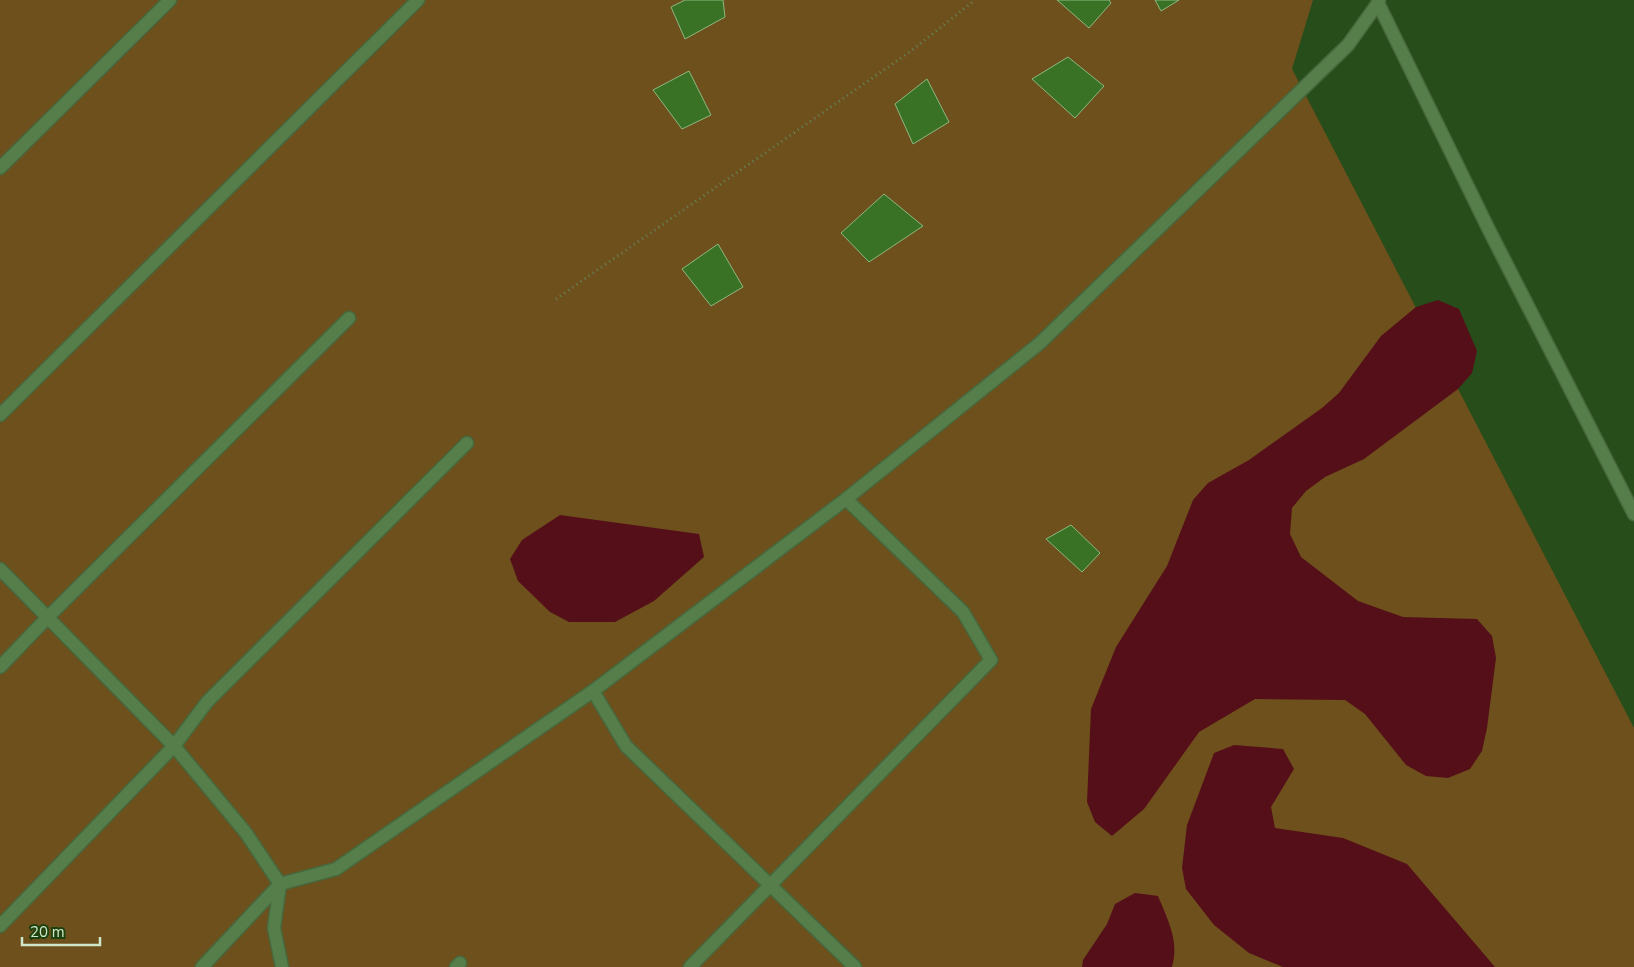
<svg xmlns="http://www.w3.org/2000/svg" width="1634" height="967" font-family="'Nunito Sans',sans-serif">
	<rect width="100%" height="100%" fill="#274d1a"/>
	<path fill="#6e501c" d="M0 0H1313L1292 69 1634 728V967H0Z"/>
	<g fill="#550f19">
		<path d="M1438 300 1459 309 1477 351 1472 373 1458 389 1364 459 1325 477 1306 491 1292 508 1290 534 1301 557 1358 601 1403 617 1477 619 1492 636 1496 658 1487 728 1482 751 1470 769 1448 778 1426 776 1406 765 1365 714 1345 700 1255 699 1199 732 1144 809 1112 836 1095 822 1087 802 1091 709 1116 647 1167 566 1193 500 1208 483 1249 460 1322 408 1339 393 1381 336 1416 307Z"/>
		<path d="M560 515 699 534 704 557 654 601 615 622H569L550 612 518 581 510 559 522 540Z"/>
		<path d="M1234 745 1283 749 1294 769 1271 807 1275 828 1343 838 1407 864 1495 967H1283L1249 953 1214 925 1186 889 1182 868 1187 825 1214 753Z"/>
		<path d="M1135 893 1158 896C1167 918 1180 942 1172 967H1082L1083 960 1107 924 1115 904Z"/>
	</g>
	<g fill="#397224" stroke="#8eb881">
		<path d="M685 0H723L725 17 685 39 671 7Z"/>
		<path d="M1057 0H1109L1111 3 1089 28Z"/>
		<path d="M1155 0H1179L1161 11Z"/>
		<path d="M1068 57 1104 86 1075 118 1032 79Z"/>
		<path d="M689 71 711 115 682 129 653 90Z"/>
		<path d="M927 79 949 122 913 144 895 104Z"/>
		<path d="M884 194 923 226 869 262 841 233Z"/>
		<path d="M718 244 743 287 711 306 682 269Z"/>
		<path d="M1071 525 1100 553 1082 572 1046 539Z"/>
	</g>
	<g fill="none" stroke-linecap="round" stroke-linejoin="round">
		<defs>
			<g id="service">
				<path d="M0 168 170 0"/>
				<path d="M0 415 418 0"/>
				<path d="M0 667 48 617 349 318"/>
				<path d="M593 691 626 746 855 967"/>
				<path d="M280 884 274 928 282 967"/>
				<path d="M0 926 174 746 207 702 467 443"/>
				<path d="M202 967 280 884"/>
				<path d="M456 967 460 963"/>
				<path d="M690 967 991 660 963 612 846 499"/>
			</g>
			<g id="minor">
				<path d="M1379 0 1378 3 1489 230 1634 514"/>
				<path d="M0 569 174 746 246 833 280 884 336 869 593 691 846 499 1040 343 1348 45 1378 3"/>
			</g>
		</defs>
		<use href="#service" stroke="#47683d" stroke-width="15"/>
		<use href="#minor" stroke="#47683d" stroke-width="15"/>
		<path stroke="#65855b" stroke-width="3" stroke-dasharray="1 4" stroke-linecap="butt" d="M556 299 911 51 975 0"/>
		<use href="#service" stroke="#567e4a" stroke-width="12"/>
		<use href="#minor" stroke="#567e4a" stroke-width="12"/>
	</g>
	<path d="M22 937v8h78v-8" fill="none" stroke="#d0e6ca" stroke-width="2.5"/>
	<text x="30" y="937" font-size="15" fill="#d0e6ca" stroke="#1d420e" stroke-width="4" paint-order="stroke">20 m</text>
</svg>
